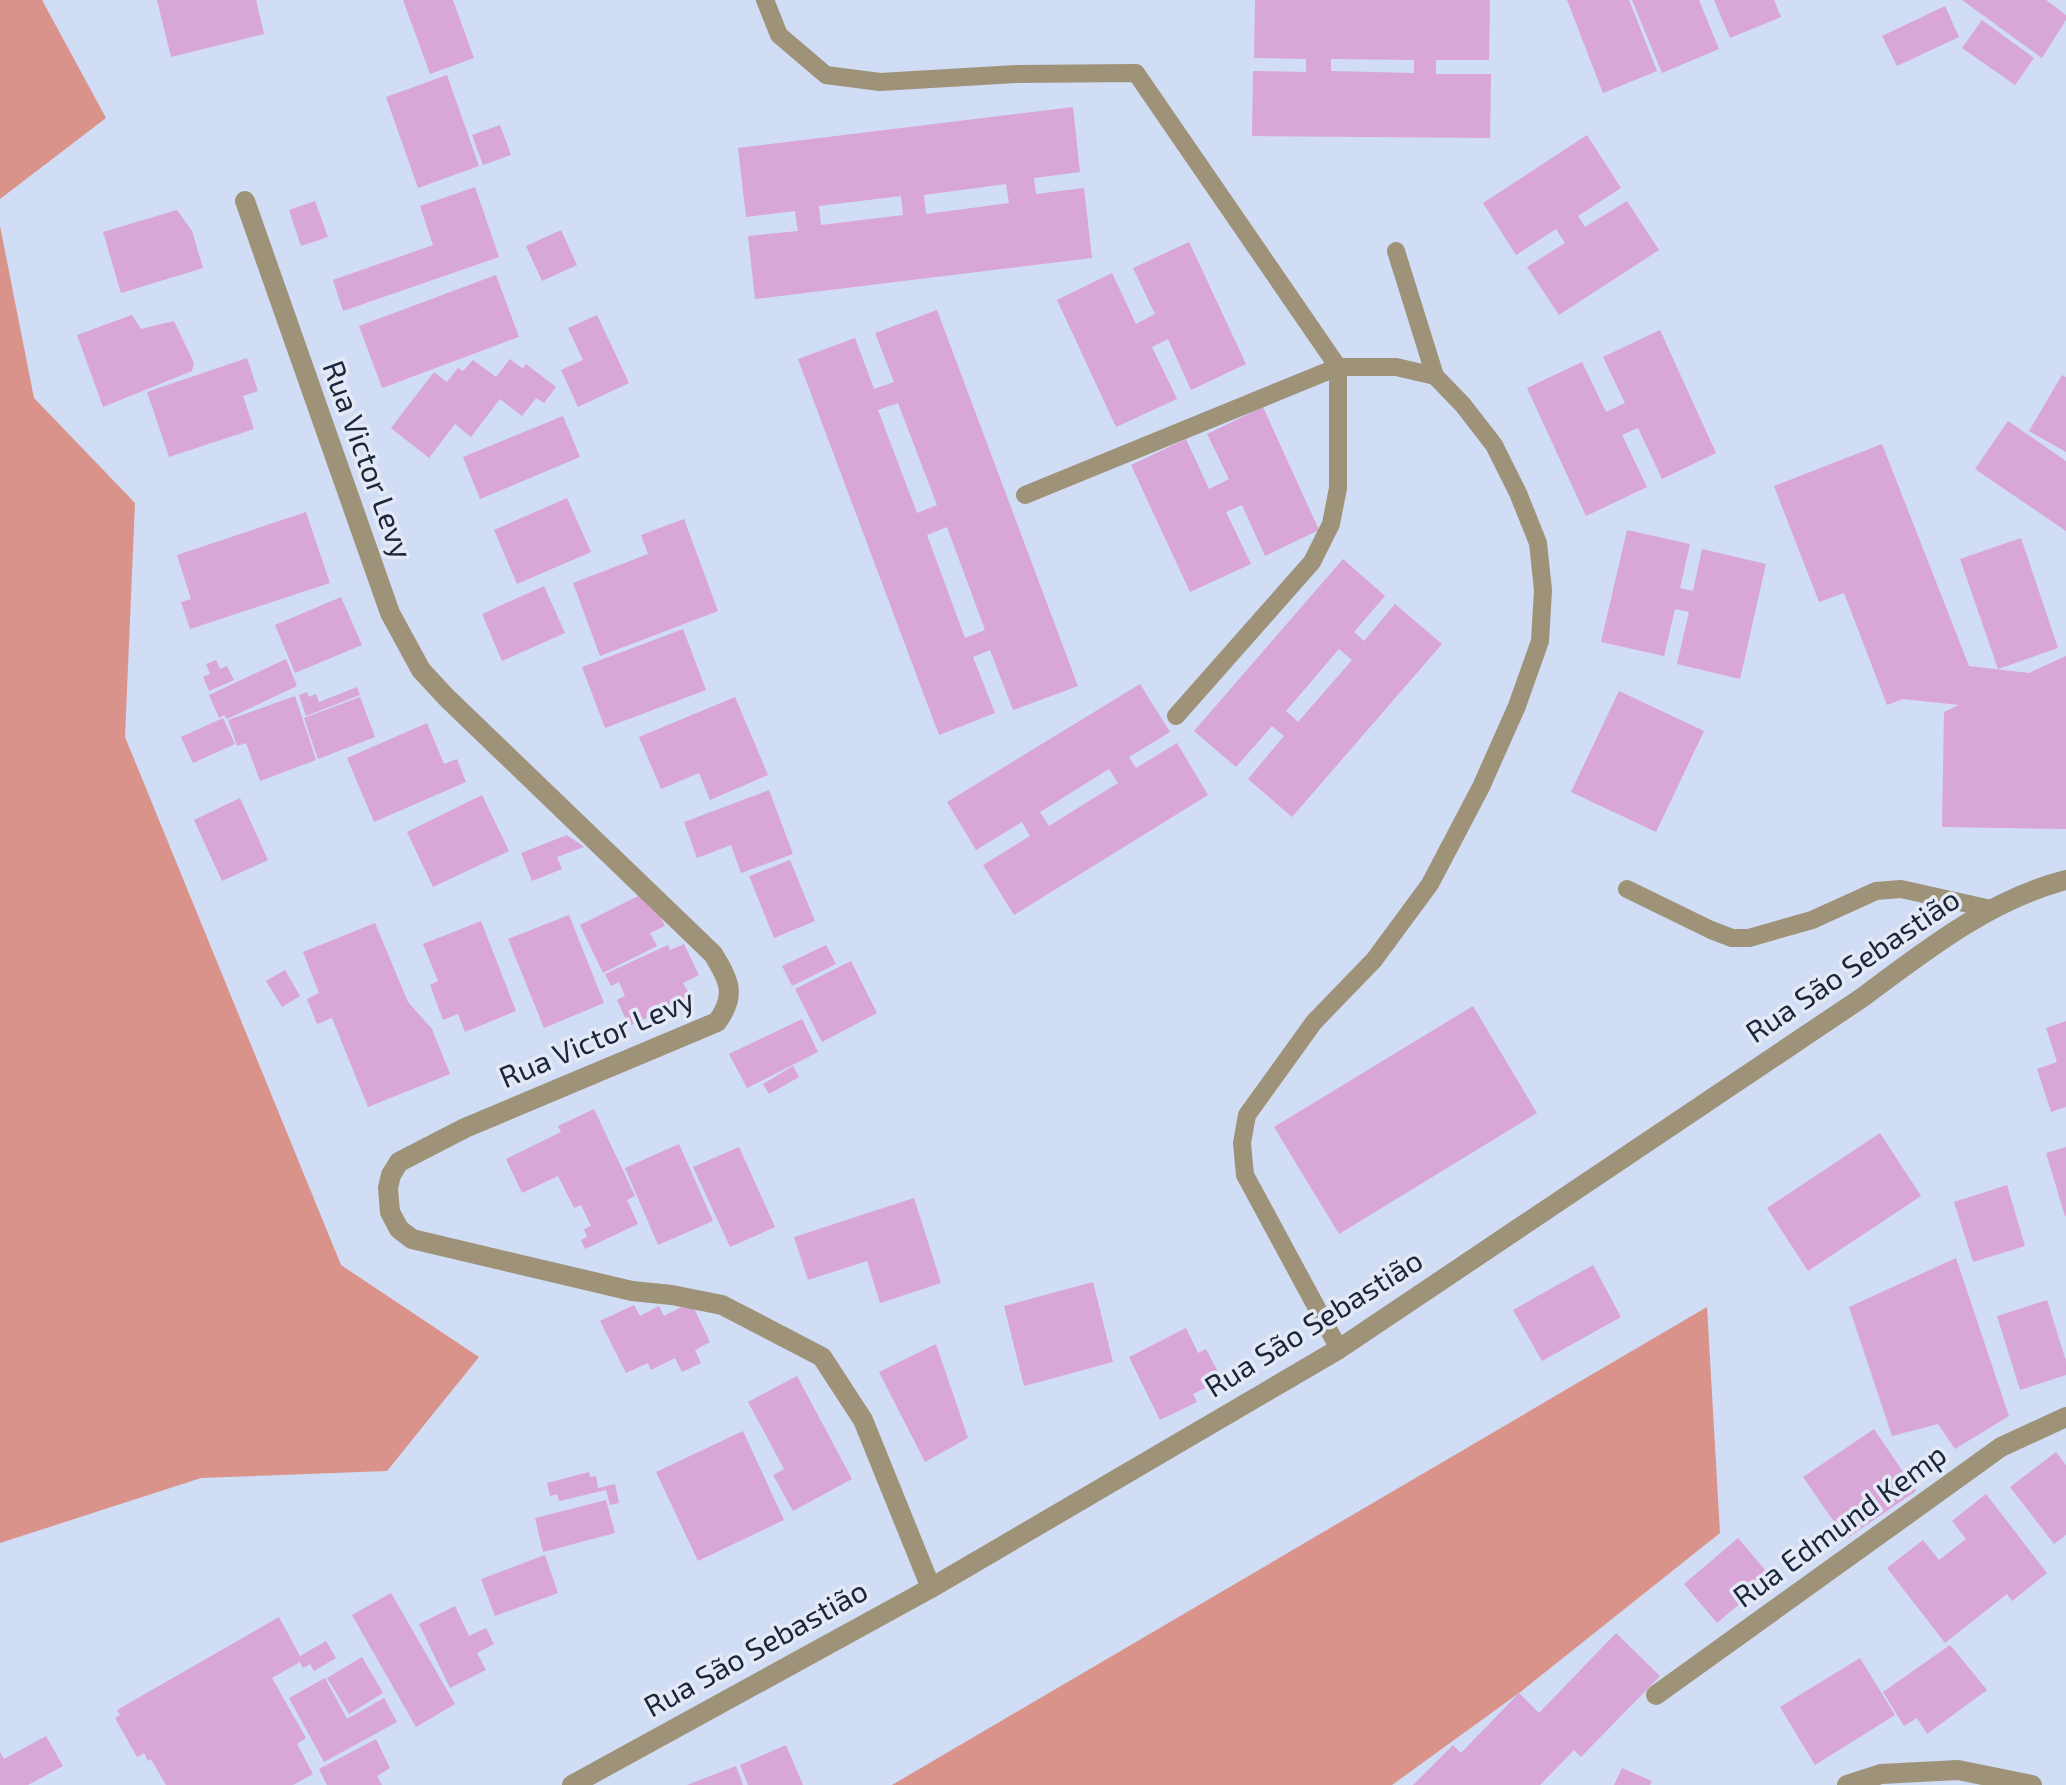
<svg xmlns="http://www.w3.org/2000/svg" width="2066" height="1785" font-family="'Exo 2',sans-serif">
	<rect width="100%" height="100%" fill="#d1dcf5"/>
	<g fill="#d9938b">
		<path d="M0 0H42L106 118 0 199Z"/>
		<path d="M0 226 34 398 135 503 125 737 341 1265 479 1357 387 1471 201 1478 0 1543Z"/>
		<path d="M1707 1307 1720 1533 1519 1693 1392 1785H892Z"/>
	</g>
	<g fill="#d9a6d8" fill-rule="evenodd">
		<path d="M157 0H256L264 34 171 57Z"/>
		<path d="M403 0H453L474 58 430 74Z"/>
		<path d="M1255 0H1490L1489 60H1436V74H1491L1490 138 1252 136 1253 71 1306 72V59L1254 58ZM1331 59 1414 60V73L1331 71Z"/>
		<path d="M1567 0H1629L1657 71 1603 93Z"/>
		<path d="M1632 0H1699L1719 49 1662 73Z"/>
		<path d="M1714 0H1774L1781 17 1730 38Z"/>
		<path d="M1962 0H2046L2066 15V20L2042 58Z"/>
		<path d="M1945 6 1959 37 1897 66 1882 36Z"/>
		<path d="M1982 20 2034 58 2015 85 1962 48Z"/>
		<path d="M447 75 479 166 418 188 386 97Z"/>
		<path d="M1073 107 1080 172 1034 178 1036 194 1084 188 1092 258 755 299 748 236 798 231 795 211 746 217 738 148ZM1006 184 1009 203 926 214 924 195ZM901 196 903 215 821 225 819 206Z"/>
		<path d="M500 125 511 155 483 165 472 135Z"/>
		<path d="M1587 135 1621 188 1578 216 1585 227 1627 201 1659 250 1559 315 1527 267 1565 243 1556 229 1516 255 1483 203Z"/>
		<path d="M475 187 499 257 343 311 333 280 433 245 420 206Z"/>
		<path d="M315 201 328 237 301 246 289 210Z"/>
		<path d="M177 210 192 231 203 268 121 293 103 232Z"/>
		<path d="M561 230 577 265 542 281 526 246Z"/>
		<path d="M1189 242 1246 364 1191 390 1168 339 1152 347 1177 399 1116 427 1057 300 1112 273 1136 324 1155 314 1133 268Z"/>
		<path d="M496 275 519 337 382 388 359 326Z"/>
		<path d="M937 310 1078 686 1013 710 990 650 973 657 995 713 939 735 798 359 855 338 874 389 894 382 875 333ZM898 403 937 505 917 513 878 410ZM947 527 985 630 965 638 927 535Z"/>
		<path d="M132 315 141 329 174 321 194 363 192 371 103 407 77 335Z"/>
		<path d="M597 315 629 383 578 407 561 370 583 360 568 328Z"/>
		<path d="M1660 330 1716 453 1662 479 1638 428 1622 435 1647 487 1586 516 1527 388 1582 362 1606 412 1625 403 1603 357Z"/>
		<path d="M247 358 258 391 243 396 254 429 169 457 147 392Z"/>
		<path d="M510 359 523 369 526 364 556 387 544 403 536 398 522 416 500 399 471 437 455 424 429 458 391 428 434 372 447 382 458 368 463 371 473 360 496 377Z"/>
		<path d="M2062 375 2066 377V452L2029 431Z"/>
		<path d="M1263 407 1319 530 1265 556 1242 505 1226 512 1251 564 1190 592 1131 465 1186 439 1209 489 1229 479 1207 434Z"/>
		<path d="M563 416 580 457 480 499 463 457Z"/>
		<path d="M2008 421 2066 461V531L1975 469Z"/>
		<path d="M1882 444 1969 666 2029 673 2066 656V829L1942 827 1944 712 1959 705 1903 699 1887 705 1844 593 1819 602 1774 486Z"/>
		<path d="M567 498 591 552 517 584 494 530Z"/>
		<path d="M306 512 330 583 190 629 181 602 191 599 177 555Z"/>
		<path d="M684 519 718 611 600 656 573 583 648 554 641 535Z"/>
		<path d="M1627 530 1690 544 1680 588 1693 591 1702 549 1766 564 1740 679 1677 664 1689 612 1675 609 1664 656 1601 642Z"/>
		<path d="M2021 538 2058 648 1998 669 1960 559Z"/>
		<path d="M1343 559 1385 596 1354 632 1364 641 1395 604 1442 644 1292 817 1248 779 1284 736 1272 726 1236 767 1194 731ZM1339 649 1352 660 1298 722 1286 711Z"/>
		<path d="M544 586 565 633 502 661 482 614Z"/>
		<path d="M341 597 362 645 295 673 275 625Z"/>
		<path d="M683 629 706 690 605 728 582 667Z"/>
		<path d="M286 659 297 686 227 719 224 715 219 718 209 695Z"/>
		<path d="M216 660 220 669 227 666 234 680 209 691 203 677 210 674 206 664Z"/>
		<path d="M1140 684 1170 732 1129 757 1136 768 1177 743 1208 795 1014 915 983 865 1030 836 1022 822 976 850 947 802ZM1109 769 1118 783 1049 826 1040 812Z"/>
		<path d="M357 687 360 695 306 716 299 695 307 692 309 697 316 694 319 702Z"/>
		<path d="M1619 691 1704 731 1656 832 1571 792Z"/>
		<path d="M295 696 316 760 260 781 246 743 237 746 228 720Z"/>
		<path d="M360 697 375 737 318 759 304 718Z"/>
		<path d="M735 697 768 775 710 800 699 773 661 789 639 737Z"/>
		<path d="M223 718 235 744 193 763 181 737Z"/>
		<path d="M427 723 444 764 457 759 466 782 374 822 347 758Z"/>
		<path d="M769 790 793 854 741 873 731 845 697 858 684 822Z"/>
		<path d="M482 795 509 851 433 887 407 832Z"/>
		<path d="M240 798 268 860 222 881 194 820Z"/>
		<path d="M567 835 584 847 557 857 562 869 532 881 521 853Z"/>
		<path d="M790 860 815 921 774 938 749 876Z"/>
		<path d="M648 891 665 926 650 933 657 946 603 973 580 925Z"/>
		<path d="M569 915 604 1003 544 1028 508 939Z"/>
		<path d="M481 921 516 1011 465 1032 458 1014 443 1020 430 985 438 981 423 944Z"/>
		<path d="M375 923 408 1002 432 1029 450 1074 368 1107 332 1018 317 1024 307 999 319 993 303 952Z"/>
		<path d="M684 944 699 975 683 983 691 997 629 1026 617 1000 625 996 619 982 611 986 605 974 668 945 670 950Z"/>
		<path d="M826 945 836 964 792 986 782 966Z"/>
		<path d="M851 961 877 1013 822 1042 795 989Z"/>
		<path d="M285 970 300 996 282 1007 266 981Z"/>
		<path d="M1473 1006 1537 1113 1339 1234 1274 1127Z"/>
		<path d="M802 1019 818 1052 747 1088 729 1054Z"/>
		<path d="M2066 1021V1107L2051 1112 2037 1069 2057 1062 2046 1028Z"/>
		<path d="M793 1066 799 1077 769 1094 763 1084Z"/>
		<path d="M594 1109 635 1196 627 1200 638 1224 585 1249 581 1240 587 1237 584 1229 591 1226 581 1205 574 1208 558 1176 522 1193 506 1159 561 1132 558 1126Z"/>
		<path d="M1880 1133 1921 1196 1808 1271 1767 1208Z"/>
		<path d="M679 1144 713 1221 658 1245 625 1168Z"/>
		<path d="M739 1147 775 1227 730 1247 693 1167Z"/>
		<path d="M2066 1147V1216H2065L2046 1153Z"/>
		<path d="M2007 1185 2025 1246 1973 1262 1954 1202Z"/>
		<path d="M914 1198 941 1283 880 1303 867 1261 808 1280 794 1237Z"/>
		<path d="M1956 1258 2009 1416 1955 1449 1938 1424 1892 1436 1849 1307Z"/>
		<path d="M1593 1265 1621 1317 1542 1361 1513 1310Z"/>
		<path d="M1093 1282 1113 1362 1024 1386 1004 1306Z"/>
		<path d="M2047 1300 2066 1361V1375L2020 1390 1997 1316Z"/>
		<path d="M691 1302 710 1342 695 1350 701 1363 682 1372 675 1358 651 1370 648 1363 626 1373 600 1321 634 1305 640 1316 659 1306 664 1316Z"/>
		<path d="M1186 1328 1198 1353 1206 1349 1222 1380 1193 1394 1197 1402 1160 1420 1129 1357Z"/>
		<path d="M936 1344 968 1438 925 1462 879 1372Z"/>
		<path d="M797 1376 852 1479 793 1511 773 1475 784 1469 748 1402Z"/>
		<path d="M1874 1429 1916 1491 1846 1539 1803 1477Z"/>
		<path d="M743 1431 784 1520 698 1561 656 1472Z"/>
		<path d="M2056 1452 2066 1465V1535L2054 1544 2010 1487Z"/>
		<path d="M589 1472 590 1477 596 1476 598 1488 615 1484 619 1503 610 1505 606 1490 559 1501 557 1494 550 1496 547 1483Z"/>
		<path d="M1986 1494 2047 1573 2012 1601 2007 1594 1945 1643 1887 1568 1923 1540 1939 1560 1966 1539 1952 1521Z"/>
		<path d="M606 1500 615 1533 543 1552 535 1518Z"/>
		<path d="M1738 1538 1771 1577 1717 1623 1684 1584Z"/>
		<path d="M545 1555 558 1593 495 1616 481 1579Z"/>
		<path d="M391 1593 455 1704 416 1727 352 1615Z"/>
		<path d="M455 1606 469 1636 486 1628 494 1644 477 1653 486 1670 450 1688 419 1624Z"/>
		<path d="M279 1617 300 1656 326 1641 336 1658 314 1671 310 1664 303 1668 300 1662 272 1678 306 1738 297 1744 313 1774 293 1785H166L151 1759 148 1761 144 1753 137 1757 115 1718 120 1715 117 1710Z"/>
		<path d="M1616 1633 1660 1676 1581 1757 1574 1750 1540 1785H1413L1453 1745 1461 1753 1519 1693 1539 1713Z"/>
		<path d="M1950 1645 1987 1690 1927 1734 1917 1718 1904 1726 1883 1692Z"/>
		<path d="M362 1657 383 1693 349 1714 327 1678Z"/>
		<path d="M1860 1658 1895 1715 1815 1765 1780 1707Z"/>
		<path d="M325 1678 347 1719 384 1698 397 1722 324 1762 289 1698Z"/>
		<path d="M46 1736 63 1766 28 1785H0V1752L4 1759Z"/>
		<path d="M376 1739 390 1768 377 1776 382 1785H327L319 1769Z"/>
		<path d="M786 1745 803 1785H748L740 1765Z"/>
		<path d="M736 1766 743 1785H687Z"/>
		<path d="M1622 1768 1652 1781 1650 1785H1614Z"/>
	</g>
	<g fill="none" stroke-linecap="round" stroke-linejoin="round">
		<g stroke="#9e9278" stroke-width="18">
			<path d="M765 0 779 35 826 75 880 82 1016 74 1136 73 1338 367H1396L1435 376 1463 405 1494 445 1518 493 1538 543 1543 590 1540 641 1517 706 1481 787 1430 884 1374 960 1314 1022 1247 1115 1242 1143 1245 1175 1339 1349"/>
			<path d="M1396 251 1435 376"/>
			<path d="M1025 495 1338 367V488L1331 524 1312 562 1176 716"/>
			<path d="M1627 889 1711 930 1732 938H1749L1812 920 1876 891 1901 889 1991 909"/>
		</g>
		<g stroke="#9e9278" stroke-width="20">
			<path d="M245 201 390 613 421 670 447 698 713 954C729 980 737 995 717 1022L465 1128 399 1162 391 1175 388 1188 390 1212 399 1229 412 1239 632 1291 672 1295 722 1305 822 1357 863 1420 931 1588"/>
			<path d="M1656 1695 2001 1447 2066 1417"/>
			<path d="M1847 1785 1881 1774 1958 1770 2032 1785"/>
		</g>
		<path stroke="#9e9278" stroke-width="20" d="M572 1785 931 1588 1339 1349 1863 997C1926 950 1989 900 2066 880"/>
	</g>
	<g text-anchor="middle" stroke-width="7" stroke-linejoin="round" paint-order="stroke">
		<g font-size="30" fill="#1c253c" stroke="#e4e9f6">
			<text transform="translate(367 460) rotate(70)" y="10">Rua Victor Levy</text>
			<text transform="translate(1853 966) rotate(-34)" y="10">Rua São Sebastião</text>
			<text transform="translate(597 1039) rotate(-23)" y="10">Rua Victor Levy</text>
			<text transform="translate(1314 1324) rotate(-32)" y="10">Rua São Sebastião</text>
			<text transform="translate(1840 1526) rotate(-36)" y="10">Rua Edmund Kemp</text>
			<text transform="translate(756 1649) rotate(-29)" y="10">Rua São Sebastião</text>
		</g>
	</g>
</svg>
